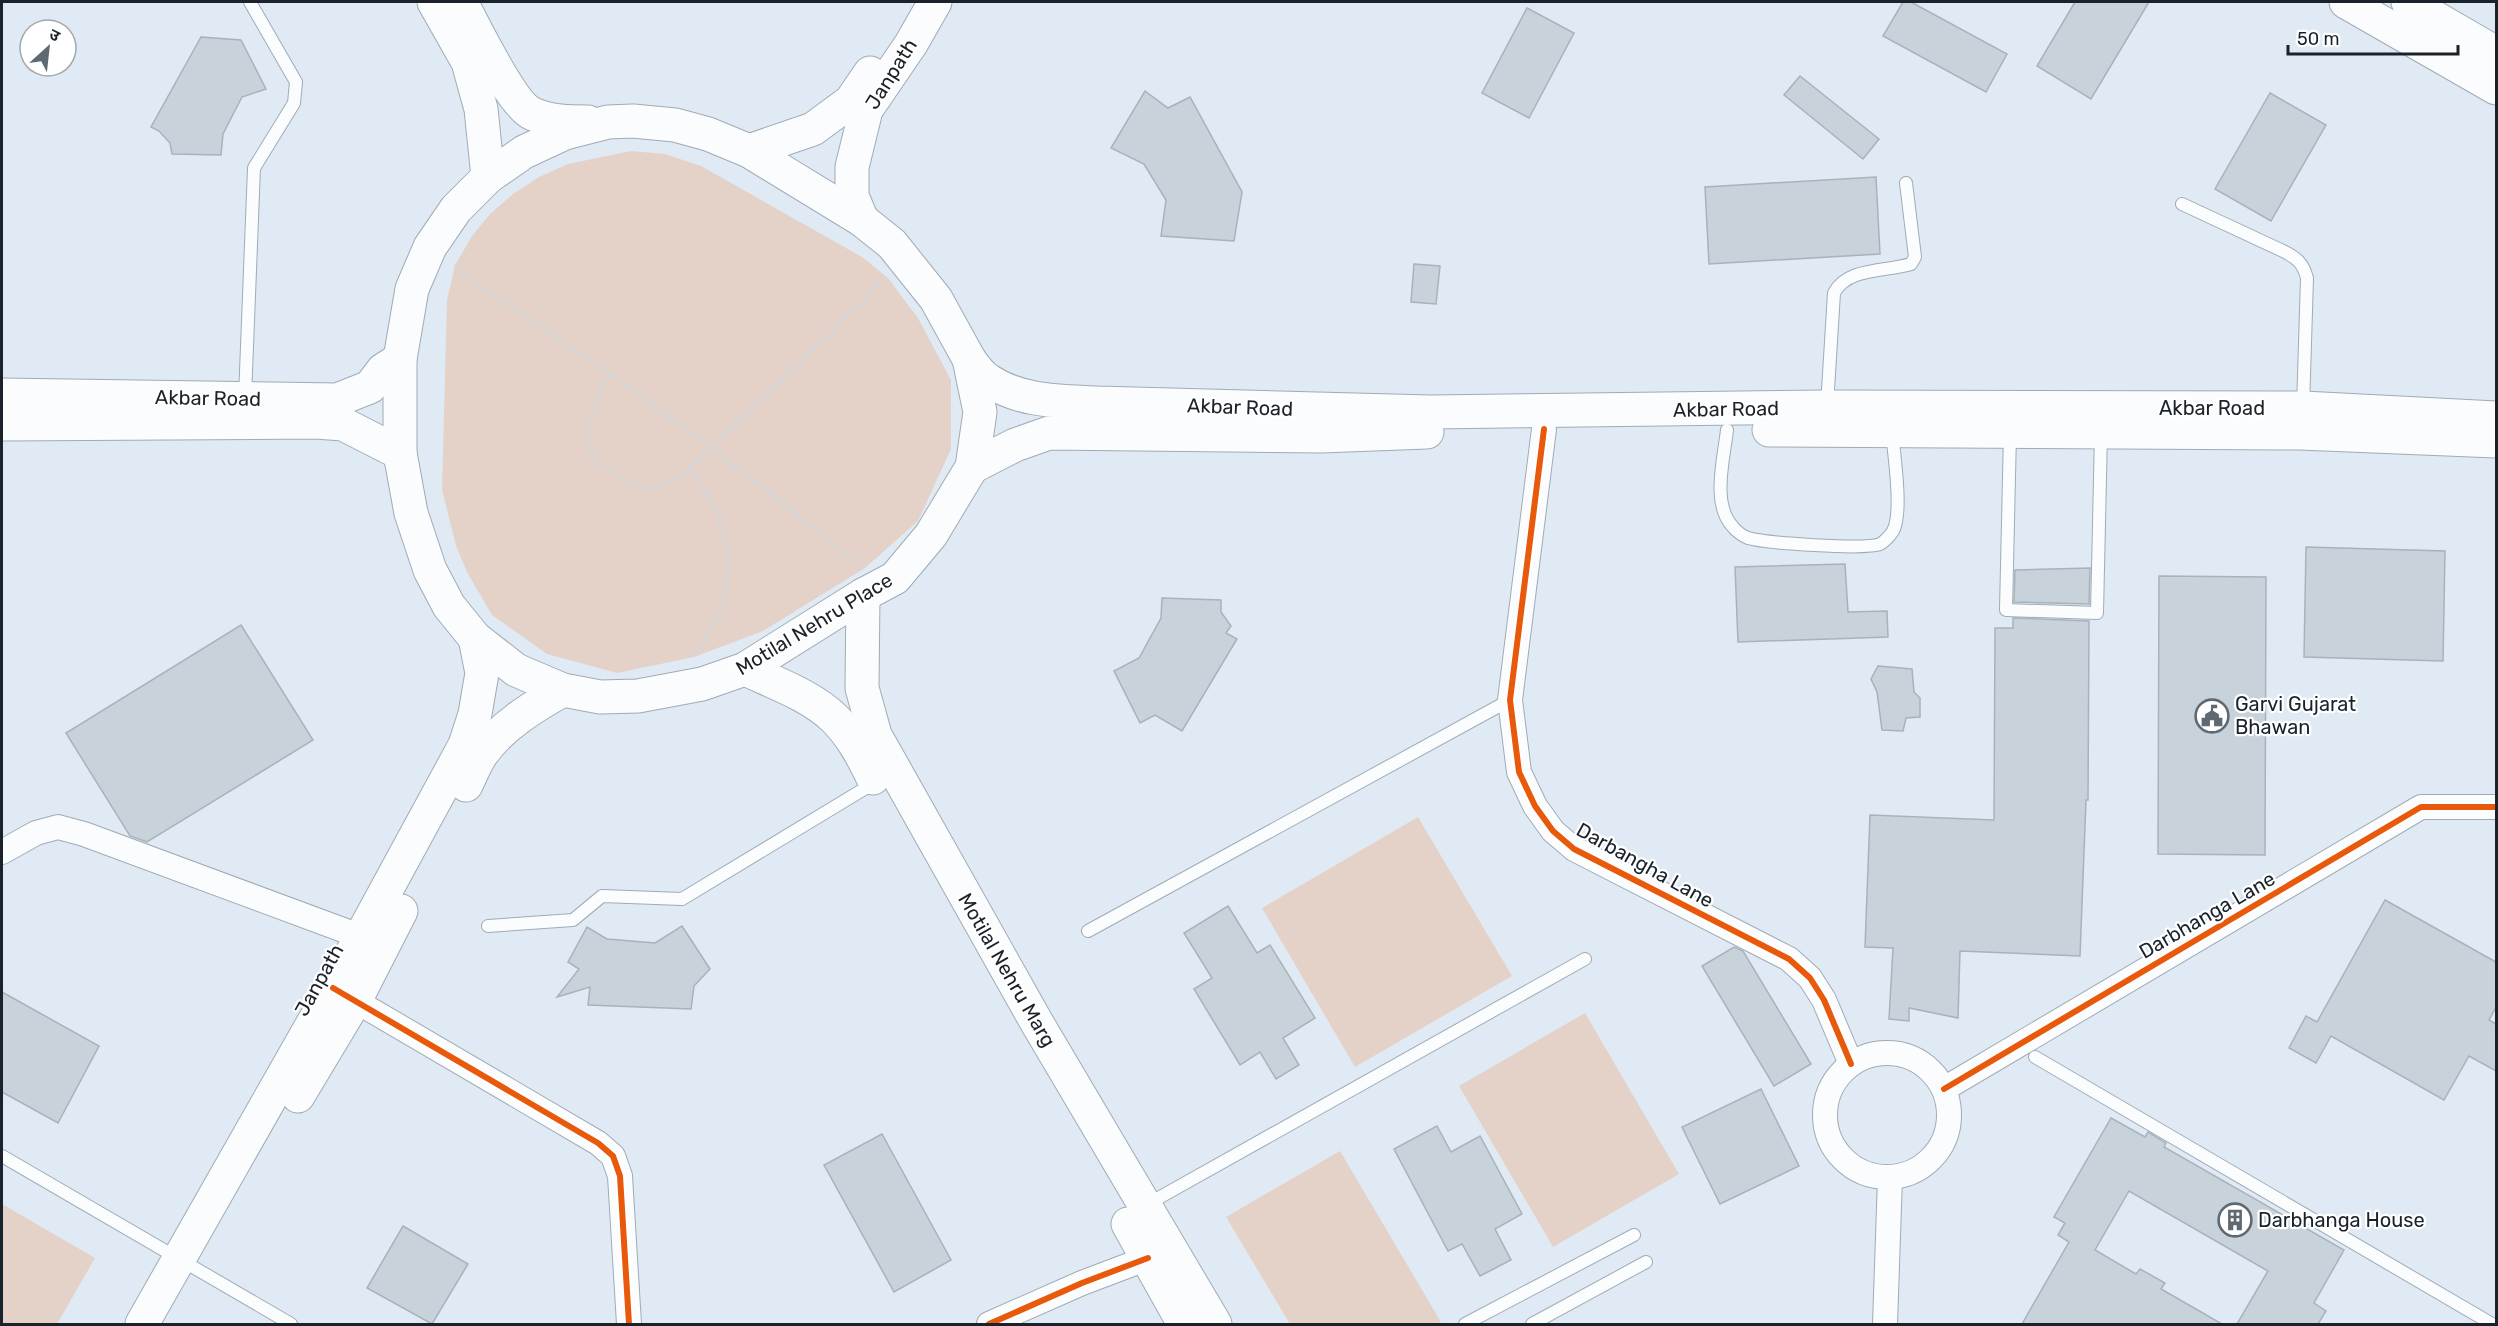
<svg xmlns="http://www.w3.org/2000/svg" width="2498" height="1326" font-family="Rubik,'Noto Sans Devanagari',sans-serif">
	<rect width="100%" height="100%" fill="#dfeaf4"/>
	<g fill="#e4d2c9">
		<path d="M631 151 665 154 701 166 862 257 888 278 918 318 951 380V449L918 521 865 568 763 631 694 657 617 673 547 654 492 615 468 574 456 546 442 490 447 300 455 265 472 236 490 214 513 194 539 177 568 164Z"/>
		<path d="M1418 817 1512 976 1355 1067 1262 908Z"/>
		<path d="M1585 1013 1679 1174 1553 1247 1459 1086Z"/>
		<path d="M1340 1151 1441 1322 1436 1324H1290L1226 1217Z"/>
		<path d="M2 1204 95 1258 57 1324H2Z"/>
	</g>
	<g fill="#c8d2db" stroke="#a9b2bb" stroke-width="1.5">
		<path d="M1903 2H1911L2007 54 1986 92 1883 36Z"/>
		<path d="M2075 2H2149L2091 99 2037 66Z"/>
		<path d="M1527 8 1574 33 1529 118 1482 93Z"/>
		<path d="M201 37 241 40 266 89 242 97 223 134 221 155 172 154 170 143 159 131 151 127Z"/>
		<path d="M1800 76 1879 139 1863 159 1784 95Z"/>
		<path d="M1145 91 1168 108 1190 97 1242 192 1234 241 1161 236 1166 200 1144 164 1111 148Z"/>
		<path d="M2270 93 2326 125 2271 221 2215 189Z"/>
		<path d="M1876 177 1880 254 1709 264 1705 187Z"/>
		<path d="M1414 264 1440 266 1436 304 1411 302Z"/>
		<path d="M2306 547 2445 551 2443 661 2304 657Z"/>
		<path d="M1845 564 1848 612 1887 611 1888 637 1738 642 1735 567Z"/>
		<path d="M2090 568 2089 604 2014 602 2015 570Z"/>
		<path d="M2159 576 2266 577 2265 855 2158 854Z"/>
		<path d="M1162 598 1221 600V612L1231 626 1226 633 1237 639 1182 731 1155 715 1140 723 1114 671 1139 658 1161 618Z"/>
		<path d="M2013 618 2089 621 2088 800H2086L2080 956 1960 951 1958 1018 1909 1008V1021L1889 1019 1893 948 1865 947 1870 815 1994 820 1995 628H2013Z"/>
		<path d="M241 625 313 740 147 842 130 836 66 733Z"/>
		<path d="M1878 666 1912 669 1914 692 1920 698V717L1906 718 1903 731 1882 730 1877 692 1871 679Z"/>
		<path d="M2385 900 2496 962V1007L2489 1020 2496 1024V1071L2469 1056 2444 1100 2331 1036 2316 1063 2289 1048 2306 1016 2317 1022Z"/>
		<path d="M1228 906 1257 953 1270 945 1315 1018 1283 1038 1299 1065 1276 1079 1260 1052 1240 1065 1194 989 1212 978 1184 933Z"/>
		<path d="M682 926 710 969 694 986 691 1009 588 1005 590 987 557 997 579 969 568 962 587 927 607 939 655 943Z"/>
		<path d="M1734 947 1743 951 1811 1064 1774 1086 1702 966Z"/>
		<path d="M2 992 99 1046 58 1123 2 1092Z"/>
		<path d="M1761 1089 1799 1166 1720 1204 1682 1127Z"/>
		<path d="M2111 1118 2145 1137 2148 1132 2166 1143 2164 1147 2344 1250 2314 1303 2326 1311 2318 1324H2237L2268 1271 2129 1191 2095 1250 2136 1274 2140 1269 2165 1283 2161 1289 2222 1324H2022L2069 1242 2058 1235 2065 1223 2054 1217Z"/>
		<path d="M1437 1126 1451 1152 1480 1136 1522 1214 1495 1229 1511 1260 1480 1276 1462 1244 1448 1251 1394 1149Z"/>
		<path d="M882 1134 951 1260 894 1292 824 1165Z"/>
		<path d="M403 1226 468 1264 432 1324 367 1288Z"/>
	</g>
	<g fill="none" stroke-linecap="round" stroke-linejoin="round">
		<defs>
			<g id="service">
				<path d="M2182 204 2283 251C2297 258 2303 263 2307 278L2303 408"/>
				<path d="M245 397 254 168 294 103 296 82 250 2"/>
				<path d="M1827 406 1834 293C1848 267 1885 272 1911 264L1915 257 1906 183"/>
				<path d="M1727 430C1724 458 1711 504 1733 527 1736 531 1743 536 1748 538 1765 543 1864 550 1880 544 1884 542 1890 536 1893 531 1903 513 1894 455 1892 432"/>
				<path d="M2010 433 2006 610 2097 613 2101 433"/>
				<path d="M488 926 573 920 602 896 682 899 874 783"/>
				<path d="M1088 931 1510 700"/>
				<path d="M2035 1057 2492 1324"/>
				<path d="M2 1156 291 1324"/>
				<path d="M1146 1205 1585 959"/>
				<path d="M1465 1324 1634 1235"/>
				<path d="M1532 1324 1646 1262"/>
			</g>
			<g id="minor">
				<path d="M1544 429 1510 700 1519 772 1535 806 1553 831 1574 849 1789 959 1810 978 1824 1000 1851 1064"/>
				<path d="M2 852 36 833 58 827 84 834 362 937"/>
				<path d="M342 993 598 1143 613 1156 620 1176 629 1324"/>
				<circle cx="1887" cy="1115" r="62"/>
				<path d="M1944 1089 2421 807H2496"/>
				<path d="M989 1324 1082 1283 1148 1258"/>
				<path d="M1885 1324 1890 1178"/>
			</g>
			<g id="secondary">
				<path d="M434 2 468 62 481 109 488 177"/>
				<path d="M461 2C474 25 511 105 533 114 551 122 569 122 588 122"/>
				<path d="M2346 2 2496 88"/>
				<path d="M2408 2 2496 53"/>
				<path d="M633 121 675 125 708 134 749 151 862 220 892 244 936 299 969 359 980 412 972 467 931 535 895 578 863 595 745 669 702 684 638 696 600 697 563 690 516 670 475 638 449 606 430 570 411 513 400 453V359L412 289 430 247 456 209 488 177 524 152 565 133 608 122Z"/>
				<path d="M749 151 813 129 851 101 870 73"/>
				<path d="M862 220 852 196V167L866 110 911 44 935 2"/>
				<path d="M969 359C974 366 980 375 988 380 1020 402 1061 401 1098 403L1431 412 1827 407 2303 408 2496 418"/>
				<path d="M2 395 337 400 370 387 383 370 400 359"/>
				<path d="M2 424 316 422 343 424 400 453"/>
				<path d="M1769 430 2300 433 2496 441"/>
				<path d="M972 467 1015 445 1049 433 1321 436 1427 432"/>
				<path d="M863 595 862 688 875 735 1037 1023 1215 1324"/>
				<path d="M745 669C775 683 812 696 835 719 852 736 863 757 873 778"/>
				<path d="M466 785C471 775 475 764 481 755 500 727 534 706 563 690"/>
				<path d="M298 1096 355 1001 401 911"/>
				<path d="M1128 1224 1184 1324"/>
				<path d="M142 1324 333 988 465 745 475 714 482 673 475 638"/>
			</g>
		</defs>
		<use href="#service" stroke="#a1abb4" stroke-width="14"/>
		<use href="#minor" stroke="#a1abb4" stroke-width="26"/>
		<use href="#secondary" stroke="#a1abb4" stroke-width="35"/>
		<g stroke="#d5d8db" stroke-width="4" stroke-dasharray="4.5 4.5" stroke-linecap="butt">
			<path d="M455 265 480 286 609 373 712 448 862 566"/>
			<path d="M609 373C600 390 584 424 588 443 592 464 636 492 657 487 667 485 681 475 689 469L887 278"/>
			<path d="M689 469 718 512 729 562 721 613 694 657"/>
		</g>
		<use href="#service" stroke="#fafcfd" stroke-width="12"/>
		<use href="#minor" stroke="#fafcfd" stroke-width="24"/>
		<use href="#secondary" stroke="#fafcfd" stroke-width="33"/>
		<defs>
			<g id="cycleway">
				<path d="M1544 429 1510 700 1519 772 1535 806 1553 831 1574 849 1789 959 1810 978 1824 1000 1851 1064"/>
				<path d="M333 988 598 1143 613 1156 620 1176 629 1324"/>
				<path d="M1944 1089 2421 807H2496"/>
				<path d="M989 1324 1082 1283 1148 1258"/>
			</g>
		</defs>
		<use href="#cycleway" stroke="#fff" stroke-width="10"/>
		<use href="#cycleway" stroke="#e8590c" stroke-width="6"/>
	</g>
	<defs>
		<symbol id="civic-ring" viewBox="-11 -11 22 22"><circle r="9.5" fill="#fff" stroke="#5f6972" stroke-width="1.5"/><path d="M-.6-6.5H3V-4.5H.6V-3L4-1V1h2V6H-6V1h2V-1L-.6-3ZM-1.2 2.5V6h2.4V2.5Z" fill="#5f6972"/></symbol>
		<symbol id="building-ring" viewBox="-11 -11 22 22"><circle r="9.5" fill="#fff" stroke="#5f6972" stroke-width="1.5"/><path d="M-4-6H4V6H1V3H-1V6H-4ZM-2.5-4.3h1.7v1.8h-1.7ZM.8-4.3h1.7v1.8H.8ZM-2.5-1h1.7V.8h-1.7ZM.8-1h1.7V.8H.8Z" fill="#5f6972"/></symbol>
	</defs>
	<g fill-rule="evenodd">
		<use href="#civic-ring" x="2193" y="697" width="38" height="38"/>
		<use href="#building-ring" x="2216" y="1201" width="38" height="38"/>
	</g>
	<g text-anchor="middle" stroke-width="4.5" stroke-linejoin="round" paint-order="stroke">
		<g font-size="20" fill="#1a232c" stroke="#fff">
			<text transform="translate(891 74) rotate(-58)" y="7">Janpath</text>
			<text transform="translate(208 398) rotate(1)" y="7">Akbar Road</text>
			<text transform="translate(1240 407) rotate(2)" y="7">Akbar Road</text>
			<text x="2212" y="415">Akbar Road</text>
			<text transform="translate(1726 409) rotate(-1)" y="7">Akbar Road</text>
			<text transform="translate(814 624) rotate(-31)" y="7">Motilal Nehru Place</text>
			<text transform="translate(1645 865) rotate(29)" y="7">Darbangha Lane</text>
			<text transform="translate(2207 915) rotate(-30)" y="7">Darbhanga Lane</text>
			<text transform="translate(1007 970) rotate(60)" y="7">Motilal Nehru Marg</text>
			<text transform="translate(319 980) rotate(-61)" y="7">Janpath</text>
		</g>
		<g font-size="20" fill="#1a232c" stroke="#fff" text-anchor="start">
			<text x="2235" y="711">Garvi Gujarat<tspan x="2235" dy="23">Bhawan</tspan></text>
			<text x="2258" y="1227">Darbhanga House</text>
		</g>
	</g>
	<rect width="2498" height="1326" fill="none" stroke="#1a232c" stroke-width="6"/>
	<g transform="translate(48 48) rotate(27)"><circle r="28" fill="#ffffff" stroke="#a3a7ab" stroke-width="1.5"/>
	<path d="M0-4.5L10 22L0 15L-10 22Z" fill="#5f6972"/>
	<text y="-9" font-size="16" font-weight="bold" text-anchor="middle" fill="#1a232c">उ</text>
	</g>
	<path d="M2288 45v9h170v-9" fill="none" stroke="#1a232c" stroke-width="3"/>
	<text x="2297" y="45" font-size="18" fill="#1a232c" stroke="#ffffff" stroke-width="4.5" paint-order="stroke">50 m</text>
</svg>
